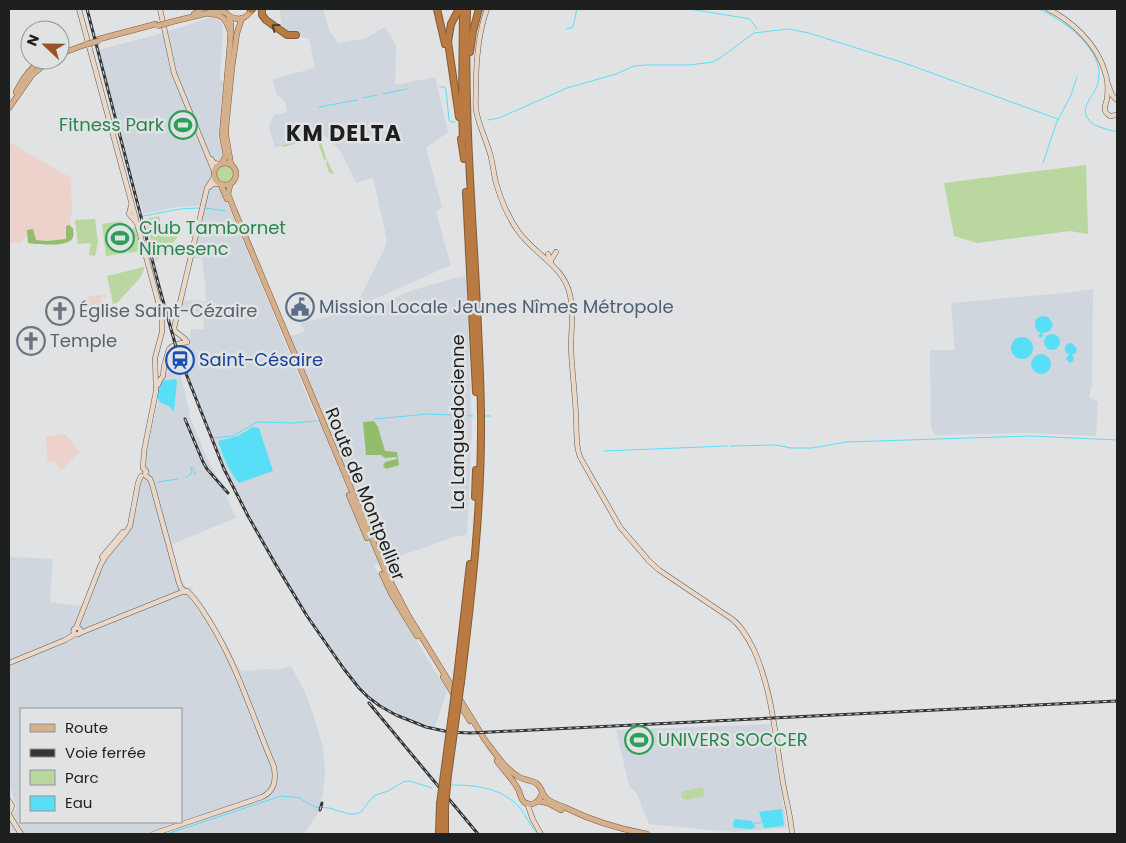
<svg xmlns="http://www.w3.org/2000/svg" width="1126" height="843" font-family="Poppins,sans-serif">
	<rect width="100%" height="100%" fill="#e1e2e4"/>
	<g fill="#d0d6dd" fill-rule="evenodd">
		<path d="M279 9H323L330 32 338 43 366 38 385 27 396 45 395 85 435 77 448 132 426 148 442 207 436 211 451 266 444 268 382 296 363 303 359 299 383 252 387 240 373 178 356 183 340 150 324 135 320 127 318 133 275 148 269 127 274 115 287 112 285 102 276 94 273 79 315 68 309 39 283 31Z"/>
		<path d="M209 18H215L222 23 223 29 220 79 223 82 218 136 223 156 215 166 211 173 214 182 221 188 317 420 326 424 289 337 305 331 300 323 339 314 344 311 351 312 359 307 363 308 391 302 397 297 410 291 451 279 466 276 472 429 467 535 457 536 374 565 397 608 447 691 435 727 413 721 380 704 362 690 336 658 319 633 300 603 272 563 260 537 247 516 234 490 210 437 183 364 178 345 189 343 191 329H204L203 315 196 314V311L181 310 183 300 206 301 205 283 202 258H192L202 206 178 207 143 214 98 50 163 33Z"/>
		<path d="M1093 289 1092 384 1089 397 1098 402 1096 436 1031 433 936 435 933 432 931 428 930 350H955L951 303 1065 293Z"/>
		<path d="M173 347 185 392 190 417 207 458 223 488 236 518 170 545 181 579 186 587H192L193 593 201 601 227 644 238 667 241 670 250 671 265 669 275 670 291 666 305 692 315 720 323 747 325 773 323 793 318 813 304 834H9V817L17 809 9 784V557L53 559 50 602 88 607 101 568 107 557 130 529 169 349ZM21 709H181V822H21Z"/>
		<path d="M770 724 787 828 731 832 649 824 637 794 629 786 616 730Z"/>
	</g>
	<g fill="#ecd2cb">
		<path d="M9 142 71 178 72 215 70 218 71 227 73 228V235L71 240 68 242 58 244H42L28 243 27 237 24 238 23 241 21 243H9Z"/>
		<path d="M108 295V297H101L102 306 110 305 107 313 96 316H84L86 303H90L88 296Z"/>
		<path d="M65 434 80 452 61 470 54 461 47 462 46 437Z"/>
	</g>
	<g fill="#b9d79e">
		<path d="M318 133 327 160 334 174 329 173 326 163 327 162 326 159 324 160 316 137 284 147 281 146Z"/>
		<circle cx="225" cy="174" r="9"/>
		<path d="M1086 165 1088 234 1070 231 977 243 954 236 944 183Z"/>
		<path d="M159 216 163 229 166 226 178 237 156 261 145 219Z"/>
		<path d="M95 219 98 242 95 256 89 255 91 243 78 244 75 220Z"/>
		<path d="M122 221 126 253 106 256 102 224Z"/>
		<path d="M135 228 141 251 129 253 125 230Z"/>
		<path d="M144 267V269L140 278 117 303 113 304 107 276Z"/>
		<path d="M636 731 637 736H643L645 749 627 751 626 744 634 743 632 732Z"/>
		<path d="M703 787 704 796 686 800 682 798 681 792Z"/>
	</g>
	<g fill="#92bd6a">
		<path d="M70 225 71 227 73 228C73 229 74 236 73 237 70 248 37 244 28 243L27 230 33 229 36 240 47 241 66 239V226Z"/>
		<path d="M374 421 378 427 385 451 397 452 399 465 386 469 383 466 385 462 397 459 396 457 385 458 381 455H366L363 422Z"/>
	</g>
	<g fill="#58dff7">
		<path d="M1042 316 1048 317 1053 324C1052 330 1048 333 1042 333L1043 336 1041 338 1038 336 1041 333C1035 330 1034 325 1036 319Z"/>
		<circle cx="1052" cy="342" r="8"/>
		<circle cx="1022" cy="348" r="11"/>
		<path d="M1069 343 1073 344 1077 349 1076 353 1072 355 1074 358 1073 361 1070 363 1067 360 1066 358 1069 355C1064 352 1063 346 1069 343Z"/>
		<circle cx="1041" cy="364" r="10"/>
		<path d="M175 379 177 381 174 412 169 406 161 403 158 399V390L162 381Z"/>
		<path d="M253 427 259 428 273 471 239 483C229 471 223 457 218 441L238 436Z"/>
		<path d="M782 809 784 826 764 828 759 812Z"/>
		<path d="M735 819 752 821 755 827 752 829 735 828 733 826V822Z"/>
	</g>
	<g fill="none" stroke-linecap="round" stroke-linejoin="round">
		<g stroke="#58dff7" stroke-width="1">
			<path d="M689 9 745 18 750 19 757 29"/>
			<path d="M1039 9C1065 21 1109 52 1097 86 1094 96 1081 105 1087 117 1091 127 1108 129 1117 132"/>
			<path d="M567 29 573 27 577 9"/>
			<path d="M440 87H444L446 90 449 120 451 122H455"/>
			<path d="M383 94 407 89"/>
			<path d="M363 98 377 95"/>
			<path d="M319 107 357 100"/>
			<path d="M488 120 499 118 567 88 616 74 634 66 646 65H689L713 62 720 58 754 33 788 29 809 33 907 64 1058 119"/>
			<path d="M1043 163 1056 124 1071 95 1077 77"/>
			<path d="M205 208 226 211"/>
			<path d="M138 217 180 209 201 208"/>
			<path d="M485 416H490"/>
			<path d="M375 419 428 414 473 416"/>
			<path d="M212 438 233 436 255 423 259 422 291 423 317 421"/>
			<path d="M731 446 776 445 791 448H812L846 442 1030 436 1117 440"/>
			<path d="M604 451 727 446"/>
			<path d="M193 467 195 474"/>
			<path d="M186 477 190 475 192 472 191 467"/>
			<path d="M158 482 178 479"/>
			<path d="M452 785C477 785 502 788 520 808 526 816 531 826 537 834"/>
			<path d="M754 824 762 822"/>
			<path d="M167 834 281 796 300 798 307 803 316 807 329 808 349 814H355L361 812 371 799 376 795 388 791 403 782 410 781 432 788"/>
		</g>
		<defs>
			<g id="secondary">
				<path d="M79 9 161 312 162 324V332L155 358 156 391 144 451 143 468"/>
				<path d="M160 9 174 73 214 171"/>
				<path d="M487 9C478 34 476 61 476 87 476 95 475 103 476 110 479 127 487 141 491 157 493 166 494 175 496 183 501 200 508 217 518 231 534 254 564 266 570 295 574 312 571 330 571 348 572 371 575 393 576 416 577 430 575 444 580 457L620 527 649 561 659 570 732 619C742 627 748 638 754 650 772 691 775 733 782 777 785 797 791 815 792 834"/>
				<path d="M1048 9C1072 21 1097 44 1105 72 1108 80 1108 91 1107 99 1106 103 1104 106 1105 111 1106 114 1108 114 1110 116L1117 115"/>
				<path d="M1108 84 1112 95 1117 100"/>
				<path d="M211 159 214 163 219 164"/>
				<path d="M209 187 213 184H219"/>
				<path d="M131 206 129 214 136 222"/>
				<path d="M548 254 551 263"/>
				<path d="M551 260 556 252"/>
				<path d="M187 342 185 339 175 331 174 328 207 188 214 177"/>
				<path d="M158 385 160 380 163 376 164 366 169 349C173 344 181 343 187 342"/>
				<path d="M143 468 146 471 145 475 150 479 152 484 179 583 181 588 185 591"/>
				<path d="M366 510V522"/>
				<path d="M102 557 123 532"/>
				<circle cx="77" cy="631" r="3.5"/>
				<path d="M76 628 101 564 106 556 126 532 130 526 138 483 141 476"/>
				<path d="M80 633 182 592H186"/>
				<path d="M9 663 65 640 75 634"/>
				<path d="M9 801 12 806 11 809 9 812"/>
				<path d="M527 803 533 820 541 834"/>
				<path d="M9 815 21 834"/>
				<path d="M153 834 262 797C275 791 276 780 274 767 253 718 238 667 210 622 203 611 197 600 187 591"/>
			</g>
			<g id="primary">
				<path d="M194 14 202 9"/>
				<path d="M210 14C221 14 226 19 229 29"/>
				<path d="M228 15C237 22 247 19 252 9"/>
				<path d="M171 22 216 11H220L226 13"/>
				<path d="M99 39 156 24"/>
				<path d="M60 54 87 44"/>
				<path d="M16 92C22 79 30 68 42 60"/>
				<path d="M9 108 32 75 50 60"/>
				<circle cx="225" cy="174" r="11"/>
				<path d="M222 163 226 156 222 135 230 44 231 24 229 17"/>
				<path d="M231 165 226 136V127L232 67 237 33 242 18"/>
				<path d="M221 185 227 199"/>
				<path d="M230 185 228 194 235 212 388 577 408 615 485 740C495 753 505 769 519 777 524 780 531 780 536 783 542 787 542 795 547 799 552 803 559 805 564 807 590 820 619 829 647 834"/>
				<path d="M349 495 367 538"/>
				<path d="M382 574 392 595 417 636"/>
				<path d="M443 677 470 721"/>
				<path d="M497 761C504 771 514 780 519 791 520 794 521 799 524 802 532 808 540 801 542 793"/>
				<path d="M538 801 548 803 561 810"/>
			</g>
			<g id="highway">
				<path d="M262 9V15L266 20 287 35H296"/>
				<path d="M437 9 445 44"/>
				<path d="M459 9 451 24 448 42 459 117"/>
				<path d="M463 9 462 106 463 142"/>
				<path d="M251 10 252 9"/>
				<path d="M470 52 473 31 479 9"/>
				<path d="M461 139 464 159"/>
				<path d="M466 192 476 392"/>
				<path d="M475 497 476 470"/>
				<path d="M457 677 470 564"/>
				<path d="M461 682C472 593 482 504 481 414 479 279 463 144 467 9"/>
				<path d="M439 834 440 804"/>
				<path d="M445 834V807"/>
			</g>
		</defs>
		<use href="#secondary" stroke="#5c5d5e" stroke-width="5.5"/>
		<use href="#primary" stroke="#835b35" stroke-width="6"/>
		<use href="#highway" stroke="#835b35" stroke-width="8"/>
		<use href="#secondary" stroke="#ead7c6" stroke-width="4.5"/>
		<use href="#primary" stroke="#d5b08d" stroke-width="5"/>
		<use href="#highway" stroke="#b97b41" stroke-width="6"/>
		<defs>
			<g id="rail">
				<path d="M87 9 160 290 180 361"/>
				<path d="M179 356 224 469 248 516 276 565 307 616 344 669 359 688 368 697 380 706 396 715 426 727 449 732 471 733 1117 701"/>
				<path d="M185 419 203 462 207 469 228 493"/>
				<path d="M369 703 478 834"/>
				<path d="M320 810 322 803"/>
			</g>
		</defs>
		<use href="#rail" stroke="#353636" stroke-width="3"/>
		<use href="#rail" stroke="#e1e2e4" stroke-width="1" stroke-dasharray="4" stroke-linecap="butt"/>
		<defs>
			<g id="primary-bridge">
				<path d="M157 26 171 22"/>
				<path d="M87 44 99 41"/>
			</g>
			<g id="highway-bridge">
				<path d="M440 804 457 677"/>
				<path d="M445 807 448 775 461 682"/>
			</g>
		</defs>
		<use href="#primary-bridge" stroke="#835b35" stroke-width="6" stroke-linecap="butt"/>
		<use href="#highway-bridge" stroke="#835b35" stroke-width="8" stroke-linecap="butt"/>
		<use href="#primary-bridge" stroke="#d5b08d" stroke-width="5"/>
		<use href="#highway-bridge" stroke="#b97b41" stroke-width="6"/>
	</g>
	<defs><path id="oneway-chevron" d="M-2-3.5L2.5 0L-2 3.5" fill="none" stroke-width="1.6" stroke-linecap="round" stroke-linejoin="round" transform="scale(1.25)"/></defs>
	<use stroke="#543f2b" href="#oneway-chevron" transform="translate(275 27) rotate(-144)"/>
	<defs>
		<symbol id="stadium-ring" viewBox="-11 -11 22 22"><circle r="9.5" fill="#e1e2e4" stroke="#2e9e5b" stroke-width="1.5"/><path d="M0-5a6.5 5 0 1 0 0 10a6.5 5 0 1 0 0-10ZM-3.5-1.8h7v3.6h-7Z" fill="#2e9e5b"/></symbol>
		<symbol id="civic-ring" viewBox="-11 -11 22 22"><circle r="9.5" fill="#e1e2e4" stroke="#5c6f8a" stroke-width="1.5"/><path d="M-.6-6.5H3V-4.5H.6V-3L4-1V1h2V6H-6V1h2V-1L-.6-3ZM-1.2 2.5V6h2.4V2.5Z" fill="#5c6f8a"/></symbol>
		<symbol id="church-ring" viewBox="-11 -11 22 22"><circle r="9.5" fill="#e1e2e4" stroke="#6b7280" stroke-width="1.5"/><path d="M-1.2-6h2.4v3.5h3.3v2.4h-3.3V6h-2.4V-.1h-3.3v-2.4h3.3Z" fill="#6b7280"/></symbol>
		<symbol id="station-ring" viewBox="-11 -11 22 22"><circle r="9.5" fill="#e1e2e4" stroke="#1a4fb4" stroke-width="1.5"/><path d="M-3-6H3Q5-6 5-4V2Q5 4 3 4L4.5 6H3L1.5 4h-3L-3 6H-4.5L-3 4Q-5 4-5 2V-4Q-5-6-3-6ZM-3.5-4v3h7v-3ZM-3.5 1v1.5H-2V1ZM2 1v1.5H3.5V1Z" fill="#1a4fb4"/></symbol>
	</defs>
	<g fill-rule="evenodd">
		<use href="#stadium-ring" x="167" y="109" width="32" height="32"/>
		<use href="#stadium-ring" x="104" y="222" width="32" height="32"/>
		<use href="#civic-ring" x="284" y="291" width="32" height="32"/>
		<use href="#church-ring" x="44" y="295" width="32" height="32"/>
		<use href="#church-ring" x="15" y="325" width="32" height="32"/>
		<use href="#station-ring" x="164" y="344" width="32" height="32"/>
		<use href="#stadium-ring" x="623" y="724" width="32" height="32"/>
	</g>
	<g text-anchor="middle" stroke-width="5" stroke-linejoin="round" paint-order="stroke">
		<g font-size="18" fill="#27864d" stroke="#e1e2e4" text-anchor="start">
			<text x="164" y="131" text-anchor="end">Fitness Park</text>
			<text x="139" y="234">Club Tambornet<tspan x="139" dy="21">Nimesenc</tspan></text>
			<text x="658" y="746">UNIVERS SOCCER</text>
		</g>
		<g font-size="18" fill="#4e5e75" stroke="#e1e2e4" text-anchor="start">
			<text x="319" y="313">Mission Locale Jeunes Nîmes Métropole</text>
		</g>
		<g font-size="18" fill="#5b616d" stroke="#e1e2e4" text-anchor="start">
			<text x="79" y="317">Église Saint-Cézaire</text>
			<text x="50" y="347">Temple</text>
		</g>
		<g font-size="18" fill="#164399" stroke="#e1e2e4" text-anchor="start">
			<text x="199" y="366">Saint-Césaire</text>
		</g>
		<g font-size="18" fill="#1e1f1f" stroke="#e1e2e4">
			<text transform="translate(458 422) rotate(-90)" y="6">La Languedocienne</text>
			<text transform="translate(365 494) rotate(68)" y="6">Route de Montpellier</text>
		</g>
		<g font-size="22" font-weight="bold" letter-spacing="1" fill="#1e1f1f" stroke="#e1e2e4">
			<text x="344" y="141">KM DELTA</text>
		</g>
	</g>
	<rect width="1126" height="843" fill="none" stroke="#1e1f1f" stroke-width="20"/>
	<rect x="20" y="708" width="162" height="115" fill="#e1e2e4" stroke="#939495"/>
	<rect x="30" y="724" width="25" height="8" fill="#d5b08d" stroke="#939495"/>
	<text x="65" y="733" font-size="15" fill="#1e1f1f">Route</text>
	<rect x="30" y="749" width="25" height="8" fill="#353636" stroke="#939495"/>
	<text x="65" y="758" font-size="15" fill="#1e1f1f">Voie ferrée</text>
	<rect x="30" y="770" width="25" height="15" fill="#b9d79e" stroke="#939495"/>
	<text x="65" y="783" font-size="15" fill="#1e1f1f">Parc</text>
	<rect x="30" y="796" width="25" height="15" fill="#58dff7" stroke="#939495"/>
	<text x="65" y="808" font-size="15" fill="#1e1f1f">Eau</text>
	<g transform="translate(45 45) rotate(292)"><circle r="24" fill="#e1e2e4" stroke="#939495"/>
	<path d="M0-4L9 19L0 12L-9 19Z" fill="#995329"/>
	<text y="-8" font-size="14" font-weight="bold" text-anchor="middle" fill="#1e1f1f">N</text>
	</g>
</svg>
